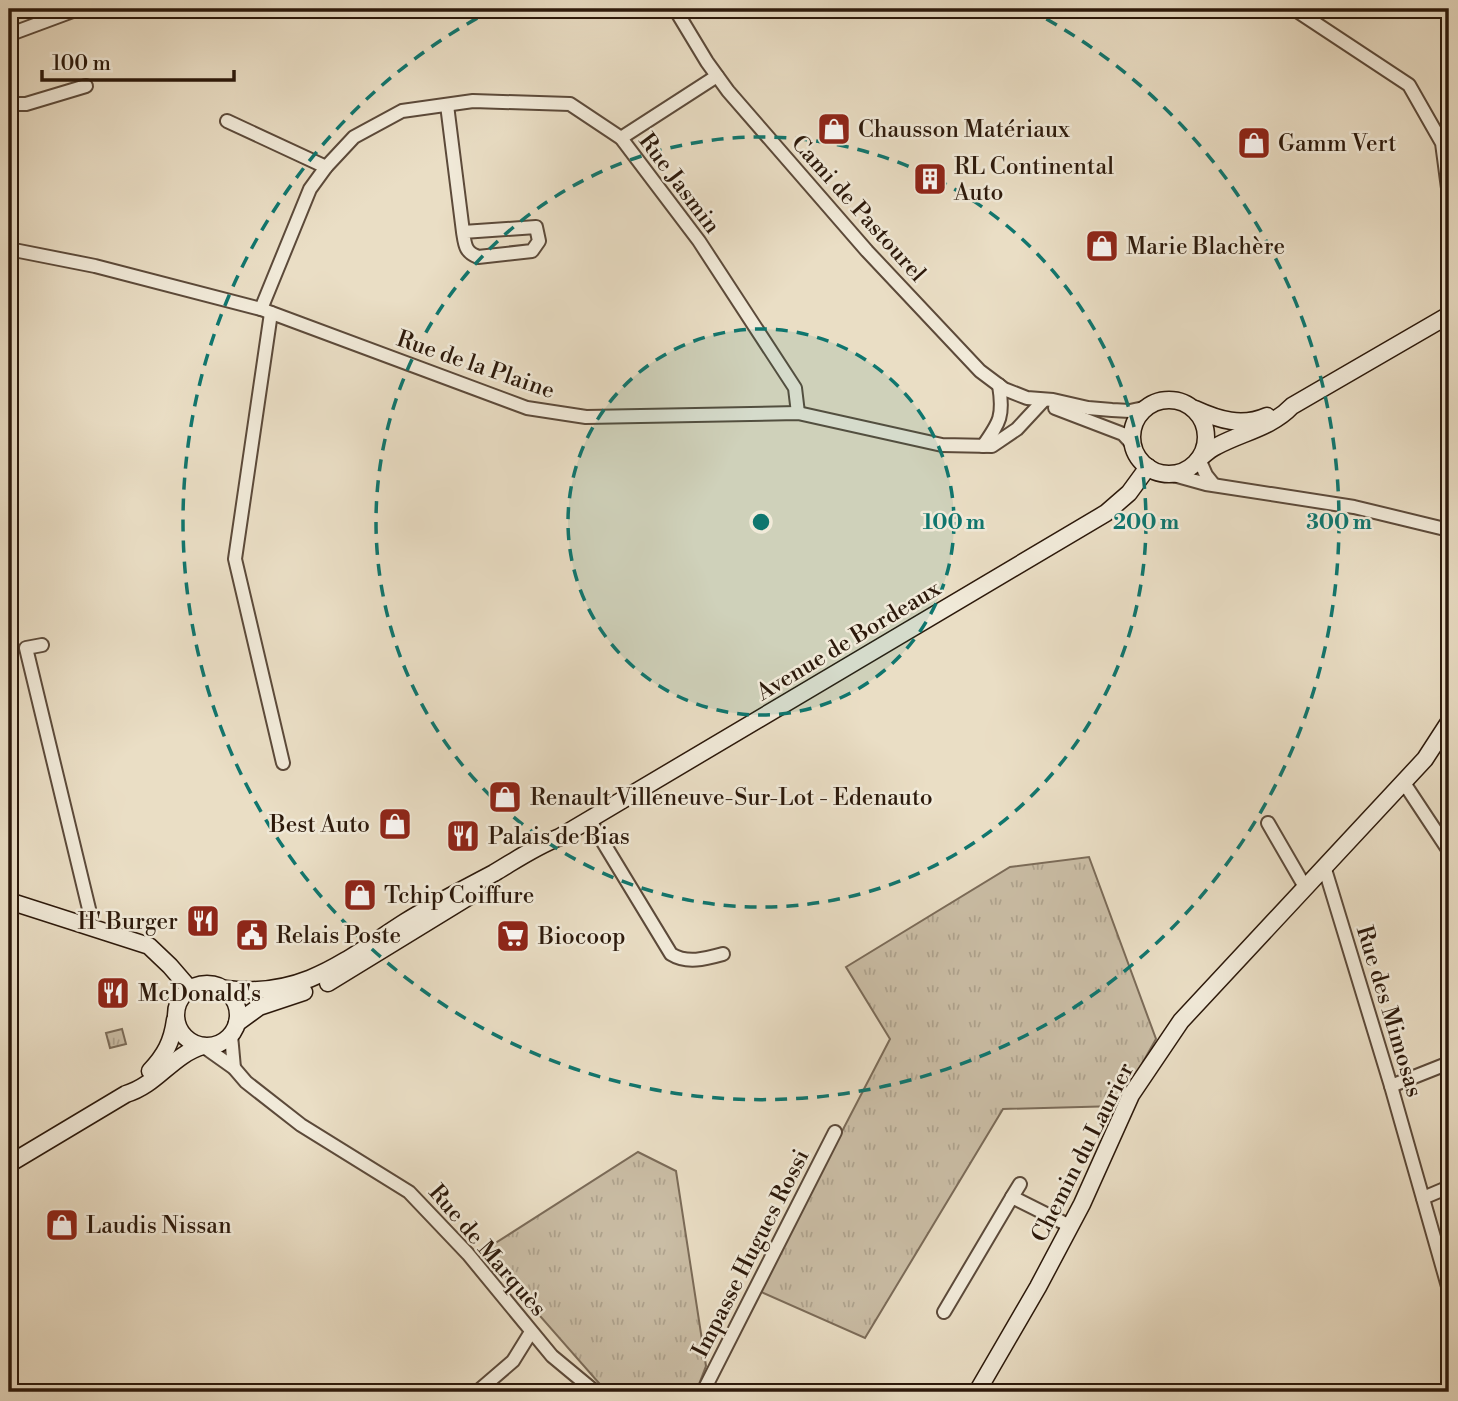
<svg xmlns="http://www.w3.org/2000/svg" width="1458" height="1401" font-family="'Libre Bodoni',serif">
	<defs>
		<pattern id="grass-tufts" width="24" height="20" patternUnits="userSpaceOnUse" patternTransform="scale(1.75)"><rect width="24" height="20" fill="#cabda5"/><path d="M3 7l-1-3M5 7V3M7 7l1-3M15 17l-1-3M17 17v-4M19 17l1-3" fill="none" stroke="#aea28d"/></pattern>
	</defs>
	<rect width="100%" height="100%" fill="#eadec5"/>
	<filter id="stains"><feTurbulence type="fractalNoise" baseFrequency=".00286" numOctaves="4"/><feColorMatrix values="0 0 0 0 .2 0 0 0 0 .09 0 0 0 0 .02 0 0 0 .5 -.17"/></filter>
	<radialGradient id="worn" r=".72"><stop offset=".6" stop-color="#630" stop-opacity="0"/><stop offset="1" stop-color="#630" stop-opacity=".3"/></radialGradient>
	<g fill="url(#grass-tufts)" stroke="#7b6b58" stroke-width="2">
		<path d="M1089 857 1156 1039 1118 1106 1003 1109 865 1338 759 1291 890 1039 846 967 1010 867Z"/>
		<path d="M122 1029 126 1044 110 1048 106 1033Z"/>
		<path d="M638 1152 676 1171 706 1366 696 1392H622L605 1390 483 1251Z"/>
	</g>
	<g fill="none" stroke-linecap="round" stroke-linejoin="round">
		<defs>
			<g id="street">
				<path d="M675 9 707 62 728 91 867 251 980 371 1004 389 1027 398 1053 400 1088 408 1112 410 1130 411 1148 407"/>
				<path d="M1294 9 1409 85 1442 143 1449 196"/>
				<path d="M9 33 16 32 78 9"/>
				<path d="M9 104H26L86 86"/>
				<path d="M447 105 463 232C465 245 465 252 478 257L532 251 539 241 536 227 463 232"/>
				<path d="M227 121 326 167"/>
				<path d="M621 138 717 76"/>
				<path d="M9 249 95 266 261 309 527 408 586 417 798 413 942 445 992 446 1017 429 1043 401"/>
				<path d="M261 309 310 189 326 167 354 137 402 111 473 101 570 104 621 138 699 241 795 388 798 413"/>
				<path d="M271 313 235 559 283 763"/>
				<path d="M1055 408 1123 434 1133 445"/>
				<path d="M983 446C1000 422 1004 416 999 385"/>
				<path d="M1199 459 1206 475 1214 485"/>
				<path d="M1170 474 1206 484 1354 507 1449 530"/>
				<path d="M42 645 26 648 89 909"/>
				<path d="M1404 783 1449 851"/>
				<path d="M589 819 671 954C687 964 705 959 723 954"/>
				<path d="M1268 823 1305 887"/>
				<path d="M1324 866 1391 1086 1449 1290"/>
				<path d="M231 1035 234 1068"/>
				<path d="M203 1046 234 1068 246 1082 301 1125 409 1192 468 1254 552 1356 593 1390 603 1392"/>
				<path d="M1391 1086 1449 1063"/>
				<path d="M1012 1197 1020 1184"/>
				<path d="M1423 1198 1449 1187"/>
				<path d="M944 1312 1012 1197 1070 1226"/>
				<path d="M477 1392 513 1361 531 1332"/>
				<path d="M703 1392 835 1132"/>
			</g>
			<g id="secondary">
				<circle cx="1169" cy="437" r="37"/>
				<path d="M1195 409C1219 420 1242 427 1267 416"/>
				<path d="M1199 459C1204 455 1210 449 1217 446 1243 432 1271 428 1292 406L1449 315"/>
				<path d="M9 901 149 946 170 966 189 988"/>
				<path d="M328 983 470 896"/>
				<circle cx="207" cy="1015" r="31"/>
				<path d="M226 989C303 998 344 961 405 922 434 904 464 889 494 873 516 860 536 846 560 837L1106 513 1129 493 1148 467"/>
				<path d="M237 1023 259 1007 304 992"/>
				<path d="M150 1071C165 1055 172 1042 175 1020"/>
				<path d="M9 1164 126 1094C157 1085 172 1055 203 1046"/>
				<path d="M977 1392 1038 1287 1082 1204 1131 1095 1181 1021 1425 759 1449 722"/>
			</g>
		</defs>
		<use href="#street" stroke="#5c4a3a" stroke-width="16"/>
		<use href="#secondary" stroke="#2c190b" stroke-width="19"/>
		<use href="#street" stroke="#f1ead9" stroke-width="12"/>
		<use href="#secondary" stroke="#f1ead9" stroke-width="16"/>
	</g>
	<circle cx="761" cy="522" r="193" fill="#0f766e" fill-opacity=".12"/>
	<g fill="none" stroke="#0f766e" stroke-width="3.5" stroke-dasharray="12 9">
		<circle cx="761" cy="522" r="193"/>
		<circle cx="761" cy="522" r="385"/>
		<path d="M1028 9A578 578 0 1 1 494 9"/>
	</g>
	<defs>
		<symbol id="shop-square" viewBox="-11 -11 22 22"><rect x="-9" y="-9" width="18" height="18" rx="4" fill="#8f2418" stroke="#f1ead9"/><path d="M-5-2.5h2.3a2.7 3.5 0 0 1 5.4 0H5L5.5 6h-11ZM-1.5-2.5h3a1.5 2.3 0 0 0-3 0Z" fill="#fff"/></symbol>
		<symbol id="building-square" viewBox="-11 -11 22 22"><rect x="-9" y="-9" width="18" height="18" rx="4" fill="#8f2418" stroke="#f1ead9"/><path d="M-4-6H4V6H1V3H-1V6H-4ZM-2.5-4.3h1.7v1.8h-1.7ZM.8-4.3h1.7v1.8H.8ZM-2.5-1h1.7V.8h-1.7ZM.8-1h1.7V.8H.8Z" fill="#fff"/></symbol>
		<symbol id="restaurant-square" viewBox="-11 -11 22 22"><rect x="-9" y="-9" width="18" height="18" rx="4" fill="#8f2418" stroke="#f1ead9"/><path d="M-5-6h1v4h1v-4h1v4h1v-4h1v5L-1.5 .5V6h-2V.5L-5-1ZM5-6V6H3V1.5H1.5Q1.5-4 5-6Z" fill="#fff"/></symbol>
		<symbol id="civic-square" viewBox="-11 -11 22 22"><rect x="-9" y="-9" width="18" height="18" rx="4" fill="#8f2418" stroke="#f1ead9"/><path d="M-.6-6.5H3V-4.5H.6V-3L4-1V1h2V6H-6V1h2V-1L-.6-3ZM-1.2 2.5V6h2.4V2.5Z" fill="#fff"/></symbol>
		<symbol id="supermarket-square" viewBox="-11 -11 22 22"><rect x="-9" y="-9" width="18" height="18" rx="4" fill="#8f2418" stroke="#f1ead9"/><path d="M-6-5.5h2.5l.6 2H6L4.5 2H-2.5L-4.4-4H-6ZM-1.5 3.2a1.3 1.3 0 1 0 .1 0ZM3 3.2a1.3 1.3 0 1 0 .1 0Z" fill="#fff"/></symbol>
	</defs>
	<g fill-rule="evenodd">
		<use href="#shop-square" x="815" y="110" width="38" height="38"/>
		<use href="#shop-square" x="1235" y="124" width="38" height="38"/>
		<use href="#building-square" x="911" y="160" width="38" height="38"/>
		<use href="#shop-square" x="1083" y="227" width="38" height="38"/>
		<use href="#shop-square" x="486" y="778" width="38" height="38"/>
		<use href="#shop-square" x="376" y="805" width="38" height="38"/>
		<use href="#restaurant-square" x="444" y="817" width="38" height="38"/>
		<use href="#shop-square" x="341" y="876" width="38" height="38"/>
		<use href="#restaurant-square" x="184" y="902" width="38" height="38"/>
		<use href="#civic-square" x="233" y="916" width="38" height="38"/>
		<use href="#supermarket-square" x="494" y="917" width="38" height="38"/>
		<use href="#restaurant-square" x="94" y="974" width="38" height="38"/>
		<use href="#shop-square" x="43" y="1206" width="38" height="38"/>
	</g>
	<g text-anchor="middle" stroke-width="5" stroke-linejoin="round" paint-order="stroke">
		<g font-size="23" fill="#2c190b" stroke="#f1ead9" text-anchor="start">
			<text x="858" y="137">Chausson Matériaux</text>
			<text x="1278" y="151">Gamm Vert</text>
			<text x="954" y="174">RL Continental<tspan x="954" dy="26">Auto</tspan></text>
			<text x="1126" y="254">Marie Blachère</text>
			<text x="530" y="805">Renault Villeneuve-Sur-Lot - Edenauto</text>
			<text x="370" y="832" text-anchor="end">Best Auto</text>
			<text x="488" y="844">Palais de Bias</text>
			<text x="384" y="903">Tchip Coiffure</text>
			<text x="178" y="929" text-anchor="end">H' Burger</text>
			<text x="276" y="943">Relais Poste</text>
			<text x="538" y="944">Biocoop</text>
			<text x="138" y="1001">McDonald's</text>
			<text x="86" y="1233">Laudis Nissan</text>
		</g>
		<g font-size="23" fill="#2c190b" stroke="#f1ead9">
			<text transform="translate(680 183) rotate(53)" y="8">Rue Jasmin</text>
			<text transform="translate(859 208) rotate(48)" y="8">Cami de Pastourel</text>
			<text transform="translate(476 364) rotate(19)" y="8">Rue de la Plaine</text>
			<text transform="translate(848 640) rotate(-31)" y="8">Avenue de Bordeaux</text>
			<text transform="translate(1390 1011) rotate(73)" y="8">Rue des Mimosas</text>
			<text transform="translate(1082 1152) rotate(-63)" y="8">Chemin du Laurier</text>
			<text transform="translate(488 1250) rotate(49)" y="8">Rue de Marquès</text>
			<text transform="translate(750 1253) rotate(-63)" y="8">Impasse Hugues Rossi</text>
		</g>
	</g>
	<circle cx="761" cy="522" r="10" fill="#0f766e" stroke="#f1ead9" stroke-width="3.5"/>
	<g font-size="21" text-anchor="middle" font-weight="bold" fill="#0f766e" stroke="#f1ead9" stroke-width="5" stroke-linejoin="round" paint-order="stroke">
		<text x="954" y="529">100 m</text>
		<text x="1146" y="529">200 m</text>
		<text x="1339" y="529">300 m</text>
	</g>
	<rect width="1458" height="1401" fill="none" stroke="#eadec5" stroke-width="35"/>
	<rect x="10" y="10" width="1437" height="1380" fill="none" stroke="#2c190b" stroke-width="3.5"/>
	<rect x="18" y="18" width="1423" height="1366" fill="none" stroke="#2c190b" stroke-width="2"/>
	<path d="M42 70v10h192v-10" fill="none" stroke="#2c190b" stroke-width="3.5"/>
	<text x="52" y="70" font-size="21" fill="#2c190b" stroke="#f1ead9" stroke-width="5" paint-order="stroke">100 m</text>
	<rect width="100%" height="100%" filter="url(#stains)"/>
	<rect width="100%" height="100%" fill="url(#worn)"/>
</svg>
